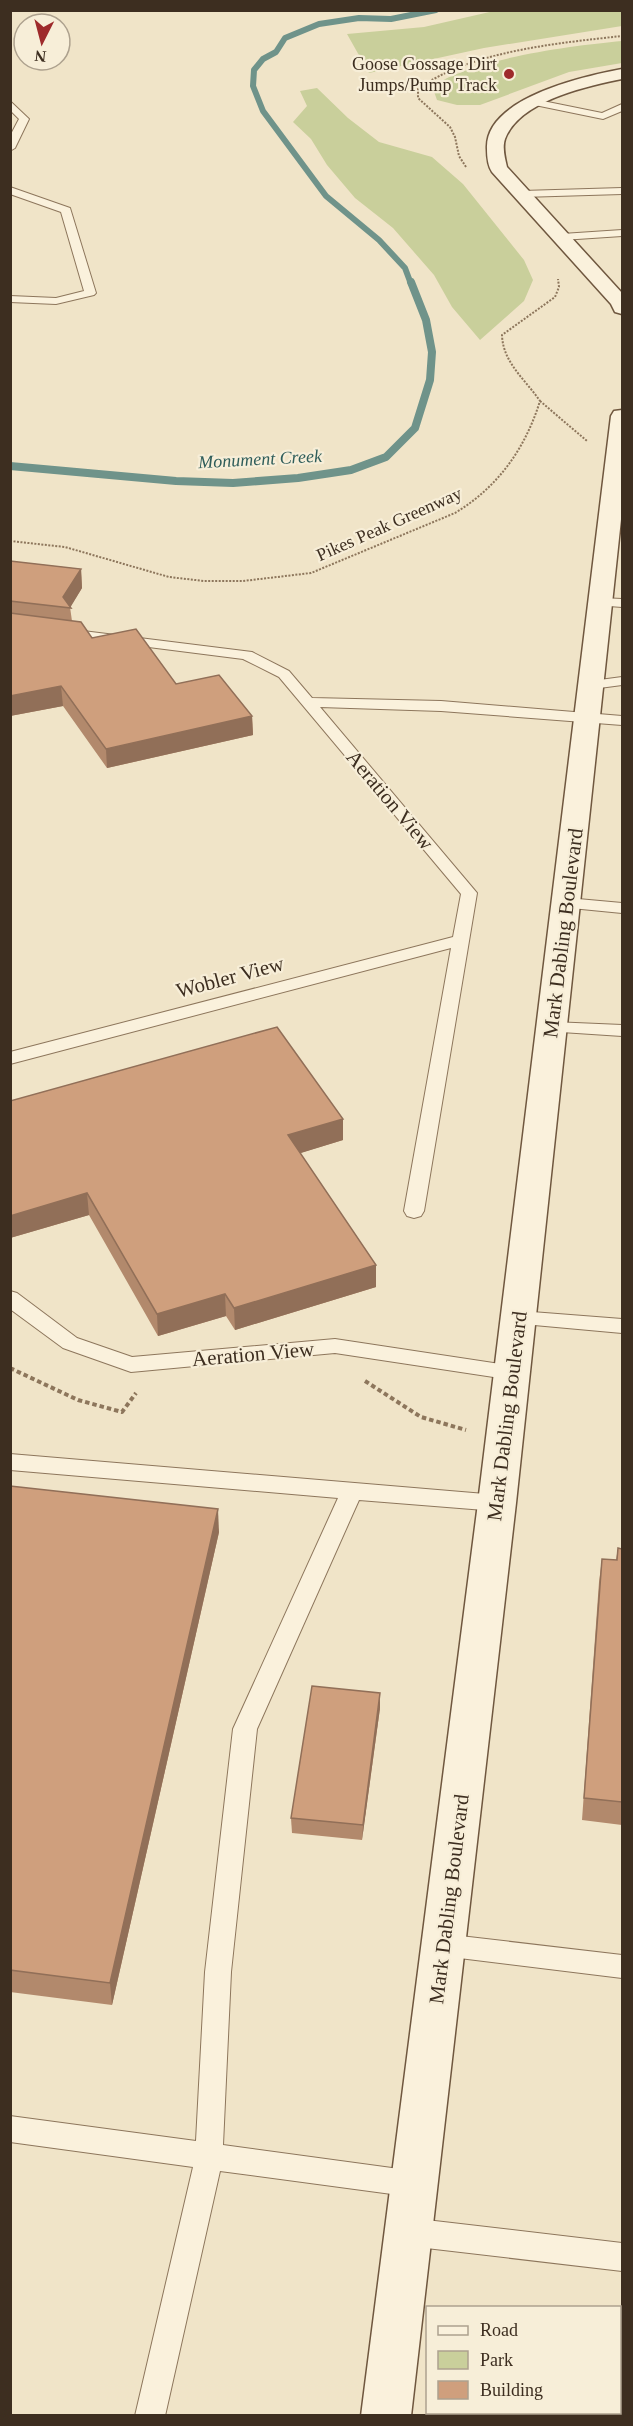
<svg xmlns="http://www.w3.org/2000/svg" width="633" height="2426" font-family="'Times New Roman',serif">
	<rect width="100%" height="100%" fill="#f0e4c8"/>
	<g fill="#c9cf9b">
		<path d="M494 11H622V26L484 48 369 73 347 34 424 27Z"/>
		<path d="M622 41V63L569 72 480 105H457L437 100 432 86C478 58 568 46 622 41Z"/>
		<path d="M317 88 348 118 379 142 432 157 463 184 524 260 533 280 524 301 480 340 452 307 434 275 393 228 355 198 327 165 311 139 293 122 307 106 300 91Z"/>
	</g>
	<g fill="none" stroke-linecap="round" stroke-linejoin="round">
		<path stroke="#6f938a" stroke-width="6" d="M411 284 405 268 379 240 326 196 263 111 253 86 254 70 263 59 276 52 285 38 319 24 359 18 391 19 436 10"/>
		<path stroke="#6f938a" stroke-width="8" d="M10 466 176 481 233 483 298 478 351 470 386 457 415 428 430 380 432 352 426 320 411 282"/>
		<defs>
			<g id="lane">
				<path d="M533 99 602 113 622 104V111L603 119 530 104V100Z"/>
				<path d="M10 101 29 119 15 148 10 151V136L19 119 10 110Z"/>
				<path d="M10 187 70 208 96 293 94 295 56 304 10 302V296L56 298 84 291 61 212 10 194Z"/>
				<path d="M622 188V194L522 197 517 194 522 191Z"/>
				<path d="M622 230V236L562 240 556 237 562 234Z"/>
				<path d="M601 598 622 599V607L596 605 594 602Z"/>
				<path d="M67 629 252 652 289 671 312 698 441 701 622 716V725L441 711 320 707 477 893 424 1211 421 1216 414 1218 407 1216 404 1211 451 948 10 1064V1052L453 937 461 894 279 677 243 659 62 636 60 633Z"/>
				<path d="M622 677V685L592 689 585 685 592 681Z"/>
				<path d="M567 898 622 903V913L561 907 559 903Z"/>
				<path d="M552 1022 622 1025V1036L546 1031 543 1027 546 1023Z"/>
				<path d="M10 1291 17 1293 77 1338 132 1357 335 1339 513 1366 520 1368 523 1373 520 1378 513 1380 335 1353 131 1372 63 1348 10 1309Z"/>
				<path d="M519 1311 622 1319V1333L512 1323 509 1318 512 1313Z"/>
				<path d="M10 1454 497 1495 505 1497 508 1503 505 1509 497 1511 359 1500 257 1729 231 1972 223 2145 414 2171 424 2175 428 2184 424 2193 414 2197 220 2171 165 2416H135L193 2167 10 2142V2116L196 2141 205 1972 233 1729 338 1498 10 1470Z"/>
				<path d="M443 1934 622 1955V1978L443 1956 434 1953 430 1945 434 1937Z"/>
				<path d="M409 2218 622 2243V2271L409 2246 399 2242 395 2232 399 2222Z"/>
			</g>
			<g id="secondary">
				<path d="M622 69V79C587 86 519 101 505 139 502 148 505 158 507 167L622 293V314L615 312 611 304 492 172C488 166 487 157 487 149 484 98 585 76 622 69Z"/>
				<path d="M622 410V510L516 1503 411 2416H361L478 1503 611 416 614 411Z"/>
			</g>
		</defs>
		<use href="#lane" stroke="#8d765c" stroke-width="2"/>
		<use href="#secondary" stroke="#6f573f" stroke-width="3"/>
		<g stroke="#8d765c" stroke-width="2" stroke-dasharray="2 1.5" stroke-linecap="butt">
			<path d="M466 167 459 156 455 137 450 127 418 98V89C470 51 559 43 622 36"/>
			<path d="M540 401 587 441"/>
			<path d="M10 541 65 547 169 577 204 581H243L311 573 455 513C498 487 525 449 540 401 525 379 503 363 502 335L555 297 559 287 558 279"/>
		</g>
		<g stroke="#8d765c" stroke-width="4" stroke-dasharray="4.5 3" stroke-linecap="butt">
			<path d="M10 1368 78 1400 122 1412 136 1393"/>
			<path d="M365 1381 421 1417 466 1430"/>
		</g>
		<use href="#lane" fill="#faf1dc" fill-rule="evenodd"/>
		<use href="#secondary" fill="#faf1dc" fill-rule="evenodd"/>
	</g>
	<g fill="#b2896c">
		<path d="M10 561 81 569 82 588 70 607 72 621 92 638 176 684 252 716 253 735 107 768 63 706 10 716Z"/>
		<path d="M10 1101 343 1119V1140L300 1153 376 1265V1287L235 1330 226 1316 158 1336 89 1215 10 1238Z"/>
		<path d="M10 1486 219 1532 112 2005 10 1992Z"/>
		<path d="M618 1548 622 1549V1825L582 1820 599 1582 602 1559 616 1560Z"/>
		<path d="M380 1708 362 1840 292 1833 291 1818Z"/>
	</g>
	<g fill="#916f58">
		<path d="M81 569 82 588 70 608 63 597Z"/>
		<path d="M61 686 63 706 10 716V696Z"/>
		<path d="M252 716 253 735 107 768 106 749Z"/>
		<path d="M343 1119V1140L288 1157V1135Z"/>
		<path d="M87 1193 89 1215 10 1238V1216Z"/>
		<path d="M376 1265V1287L235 1330 234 1308Z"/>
		<path d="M225 1294 226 1316 158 1336 157 1314Z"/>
		<path d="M218 1509 219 1532 112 2005 110 1983Z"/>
		<path d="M380 1693V1708L362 1840 363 1825Z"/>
	</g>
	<g fill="#cf9f7d" stroke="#916f58" stroke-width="1.5">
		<path d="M10 561 81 569 63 597 71 608 10 601Z"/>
		<path d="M10 613 81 622 92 638 136 629 176 684 219 675 252 716 106 749 61 686 10 696Z"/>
		<path d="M277 1027 343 1119 288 1135 376 1265 234 1308 225 1294 157 1314 87 1193 10 1216V1101Z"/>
		<path d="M10 1486 218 1509 110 1983 10 1970Z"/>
		<path d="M618 1548 622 1549V1802L584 1798 602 1559 617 1560Z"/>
		<path d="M312 1686 380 1693 363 1825 291 1818Z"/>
	</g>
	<circle fill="#9e2a2b" stroke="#f7eed8" stroke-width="2" cx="509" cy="74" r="6"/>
	<g text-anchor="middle" stroke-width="4.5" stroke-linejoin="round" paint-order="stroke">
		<g font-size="18" fill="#3d2e20" stroke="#f7eed8" text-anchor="end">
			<text x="497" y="70">Goose Gossage Dirt<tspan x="497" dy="21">Jumps/Pump Track</tspan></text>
		</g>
		<g font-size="18" font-style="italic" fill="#2f5d5a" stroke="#f7eed8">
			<text transform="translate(260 459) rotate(-3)" y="6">Monument Creek</text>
		</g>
		<g font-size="18" fill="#3d2e20" stroke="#f7eed8">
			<text transform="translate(389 524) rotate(-24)" y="6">Pikes Peak Greenway</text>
		</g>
		<g font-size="21" fill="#3d2e20" stroke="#f7eed8">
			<text transform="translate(390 800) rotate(50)" y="7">Aeration View</text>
			<text transform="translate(563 933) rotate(-83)" y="7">Mark Dabling Boulevard</text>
			<text transform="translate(230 977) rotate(-15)" y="7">Wobler View</text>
			<text transform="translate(253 1354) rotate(-5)" y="7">Aeration View</text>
			<text transform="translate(507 1416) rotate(-83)" y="7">Mark Dabling Boulevard</text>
			<text transform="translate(449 1899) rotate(-83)" y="7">Mark Dabling Boulevard</text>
		</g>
	</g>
	<rect width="633" height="2426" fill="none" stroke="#3d2e20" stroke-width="24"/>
	<rect x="426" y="2306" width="195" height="108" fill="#f7eed8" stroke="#ada18e" stroke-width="1.5"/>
	<rect x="438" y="2326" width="30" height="9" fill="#faf1dc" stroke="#ada18e" stroke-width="1.5"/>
	<text x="480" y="2336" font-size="18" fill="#3d2e20">Road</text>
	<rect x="438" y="2351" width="30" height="18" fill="#c9cf9b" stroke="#ada18e" stroke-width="1.5"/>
	<text x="480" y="2366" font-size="18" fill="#3d2e20">Park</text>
	<rect x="438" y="2381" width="30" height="18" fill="#cf9f7d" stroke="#ada18e" stroke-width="1.5"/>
	<text x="480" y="2396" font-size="18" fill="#3d2e20">Building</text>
	<g transform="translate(42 42) rotate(186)"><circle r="28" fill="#f7eed8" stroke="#ada18e" stroke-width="1.5"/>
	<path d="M0-4.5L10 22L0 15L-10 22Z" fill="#9e2a2b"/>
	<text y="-9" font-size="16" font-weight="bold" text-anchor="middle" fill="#3d2e20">N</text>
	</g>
</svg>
